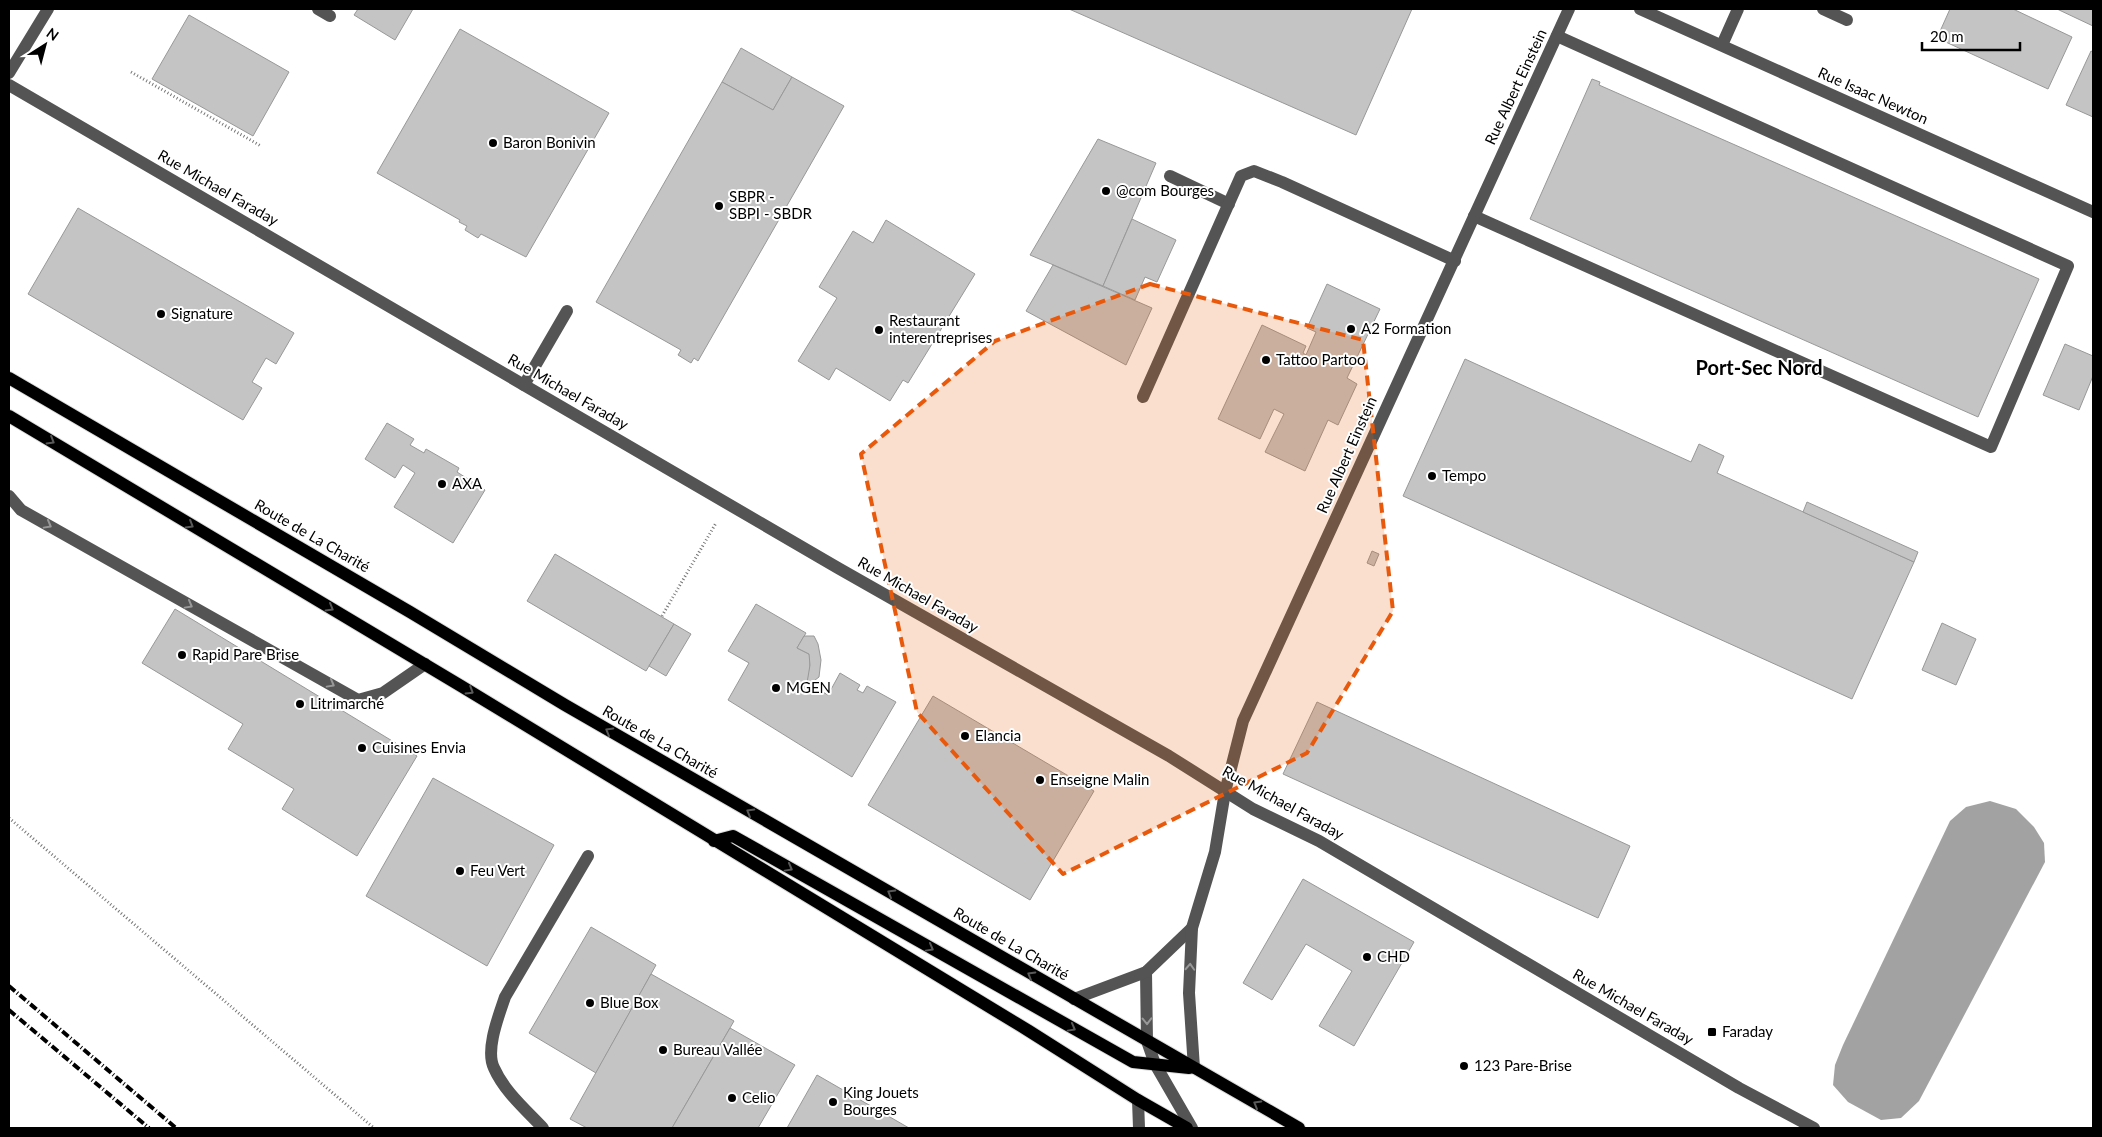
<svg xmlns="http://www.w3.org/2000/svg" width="2102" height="1137" font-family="Lato,sans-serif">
	<rect width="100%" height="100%" fill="#fff"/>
	<path fill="#a2a2a2" d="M1990 801 2016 809 2034 827 2044 843 2045 862 1919 1101 1901 1118 1881 1120 1848 1102 1833 1085 1835 1065 1843 1045 1950 821 1966 807Z"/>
	<g fill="#c4c4c4" stroke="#989898">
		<path d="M358 9H413L395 40 354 15Z"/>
		<path d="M1069 9H1412L1356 135Z"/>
		<path d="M1950 9H2013L2072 37 2048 89 1937 38Z"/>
		<path d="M2057 9H2093V26Z"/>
		<path d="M189 15 289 72 253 136 152 79Z"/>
		<path d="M460 29 609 113 526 257 481 234 478 238 465 230 467 226 459 222 460 220 377 173Z"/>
		<path d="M741 48 792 77 773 110 722 82Z"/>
		<path d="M2091 51 2093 52V117L2066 105Z"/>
		<path d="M792 77 844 106 698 361 694 358 691 363 678 355 681 350 596 302 722 82 773 110Z"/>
		<path d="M1592 79 1600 82 1599 85 2039 279 1978 417 1530 219Z"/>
		<path d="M1098 139 1156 163 1103 286 1030 255Z"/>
		<path d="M78 208 294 333 276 364 266 358 252 382 262 388 243 420 28 294Z"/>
		<path d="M1132 219 1176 240 1157 282 1145 277 1135 300 1103 286Z"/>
		<path d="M886 220 975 274 908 383 903 380 890 401 836 368 829 380 798 361 837 298 819 287 853 231 873 243Z"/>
		<path d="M1053 265 1152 308 1126 365 1026 311Z"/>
		<path d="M1327 284 1380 309 1347 378 1357 384 1338 425 1328 420 1305 471 1265 452 1284 414 1274 409 1260 439 1218 419 1262 325 1306 346 1303 353 1306 355 1316 332 1307 328Z"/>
		<path d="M2065 344 2093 356V376L2079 410 2043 395Z"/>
		<path d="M1465 359 1691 462 1699 444 1724 456 1717 473 1914 562 1852 699 1403 496Z"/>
		<path d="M387 423 414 439 410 445 424 453 426 449 459 468 457 472 485 490 453 543 394 507 415 473 403 465 395 478 365 459Z"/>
		<path d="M1807 502 1918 552 1914 562 1803 512Z"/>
		<path d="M1372 551 1379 554 1374 566 1367 563Z"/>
		<path d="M555 554 674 624 646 671 527 601Z"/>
		<path d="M756 604 806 633 797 648 809 654 810 657V672L807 683 828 695 840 673 860 685 857 690 863 693 867 686 896 702 852 777 728 700 749 663 728 651Z"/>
		<path d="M175 609 417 756 357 856 282 809 294 789 228 749 243 724 142 663Z"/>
		<path d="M1942 623 1976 639 1956 685 1922 670Z"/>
		<path d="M674 624 691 634 666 676 649 666Z"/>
		<path d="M804 636H814L818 644 821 660 819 677 810 684 807 683 810 665 809 654 797 648Z"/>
		<path d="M933 696 1094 791 1030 900 868 805Z"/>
		<path d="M1317 702 1630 846 1598 918 1283 774Z"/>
		<path d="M433 778 554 845 487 966 366 896Z"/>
		<path d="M1303 879 1414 942 1354 1046 1319 1026 1352 971 1306 944 1272 1000 1243 983Z"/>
		<path d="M591 927 656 965 596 1073 529 1033Z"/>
		<path d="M651 974 734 1021 672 1128H587L570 1119Z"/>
		<path d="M730 1028 795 1065 793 1068 758 1128H672Z"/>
		<path d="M817 1075 909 1128H787Z"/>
	</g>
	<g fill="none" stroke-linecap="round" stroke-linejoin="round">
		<defs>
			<g id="major">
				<path d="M9 378 410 612 565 705 1299 1128"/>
				<path d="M9 416 461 686 1029 1031 1138 1100 1187 1128"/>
				<path d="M714 841 733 836 1133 1062 1189 1068"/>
			</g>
		</defs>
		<use href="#major" stroke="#dbdbdb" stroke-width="14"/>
		<g stroke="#767676" stroke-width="3" stroke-dasharray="1 2.5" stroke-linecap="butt">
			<path d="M131 72 261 146"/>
			<path d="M662 616 716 523"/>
			<path d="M9 818 374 1128"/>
		</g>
		<g stroke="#545454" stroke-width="12">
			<path d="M318 9 330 16"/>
			<path d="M1640 9 2093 212"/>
			<path d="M1823 9 1847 20"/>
			<path d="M1722 45 1738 9"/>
			<path d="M9 73 48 9"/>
			<path d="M9 85 838 568 1169 756 1253 809 1319 841 1739 1088 1814 1128"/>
			<path d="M1170 176 1229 204"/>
			<path d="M1474 216 1991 447 2068 266 1557 36"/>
			<path d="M524 385 567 311"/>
			<path d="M1143 397 1241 176 1254 171 1282 182 1455 261"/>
			<path d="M9 496 21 510 358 700 383 693 425 664"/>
			<path d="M1146 972 1147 1041 1155 1064 1192 1128"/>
			<path d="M1074 999 1146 972 1192 928"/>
			<path d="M1194 1068 1189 993 1192 928 1215 852 1225 792 1243 721 1569 9"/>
			<path d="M1138 1100 1139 1128"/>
			<path d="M543 1128C526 1110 504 1091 494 1068 485 1050 499 1015 505 997L588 856"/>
		</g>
		<use href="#major" stroke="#000" stroke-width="12"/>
		<g stroke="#000" stroke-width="4" stroke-dasharray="8 2.5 1 2.5" stroke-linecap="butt">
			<path d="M9 986 176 1128"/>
			<path d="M9 1010 149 1128"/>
		</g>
	</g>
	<defs><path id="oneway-chevron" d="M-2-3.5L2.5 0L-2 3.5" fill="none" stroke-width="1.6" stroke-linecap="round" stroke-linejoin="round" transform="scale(1.25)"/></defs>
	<g stroke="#595959">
		<use href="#oneway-chevron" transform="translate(51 441) rotate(31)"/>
		<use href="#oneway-chevron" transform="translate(190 525) rotate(31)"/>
		<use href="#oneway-chevron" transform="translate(330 608) rotate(30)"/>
		<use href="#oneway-chevron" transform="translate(470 691) rotate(32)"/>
		<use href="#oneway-chevron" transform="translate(609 731) rotate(-150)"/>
		<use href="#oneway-chevron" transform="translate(750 812) rotate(-150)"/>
		<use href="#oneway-chevron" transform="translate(789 868) rotate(29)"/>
		<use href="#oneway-chevron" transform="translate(891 893) rotate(-150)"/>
		<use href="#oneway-chevron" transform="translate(930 948) rotate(29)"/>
		<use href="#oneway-chevron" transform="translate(1031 975) rotate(-150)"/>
		<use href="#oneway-chevron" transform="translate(1072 1028) rotate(29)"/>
		<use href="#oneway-chevron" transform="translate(1257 1104) rotate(-150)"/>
	</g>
	<g stroke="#989898">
		<use href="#oneway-chevron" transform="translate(48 525) rotate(29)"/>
		<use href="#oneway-chevron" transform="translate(189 605) rotate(29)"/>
		<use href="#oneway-chevron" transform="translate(331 684) rotate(29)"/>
		<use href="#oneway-chevron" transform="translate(1190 967) rotate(-87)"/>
		<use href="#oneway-chevron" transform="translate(1147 1021) rotate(89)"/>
	</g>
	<path fill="#e8590c" fill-opacity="0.2" stroke="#e8590c" stroke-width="4" stroke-dasharray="10 6" stroke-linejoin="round" d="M1150 284 1363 340 1393 611 1307 753 1063 874 917 712 861 454 995 341Z"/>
	<g fill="#000" stroke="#fff" stroke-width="2">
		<circle cx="493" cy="143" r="5"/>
		<circle cx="1106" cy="191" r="5"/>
		<circle cx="719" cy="206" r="5"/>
		<circle cx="161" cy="314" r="5"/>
		<circle cx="1351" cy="329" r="5"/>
		<circle cx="879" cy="330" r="5"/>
		<circle cx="1266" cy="360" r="5"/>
		<circle cx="1432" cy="476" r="5"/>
		<circle cx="442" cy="484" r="5"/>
		<circle cx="182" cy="655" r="5"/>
		<circle cx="776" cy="688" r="5"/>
		<circle cx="300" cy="704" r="5"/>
		<circle cx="965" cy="736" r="5"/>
		<circle cx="362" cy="748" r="5"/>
		<circle cx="1040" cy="780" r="5"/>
		<circle cx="460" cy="871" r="5"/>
		<circle cx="1367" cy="957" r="5"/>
		<circle cx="590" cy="1003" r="5"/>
		<rect x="1707" y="1027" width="10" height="10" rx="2.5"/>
		<circle cx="663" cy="1050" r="5"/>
		<circle cx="1464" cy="1066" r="5"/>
		<circle cx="732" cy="1098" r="5"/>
		<circle cx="833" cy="1102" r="5"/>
	</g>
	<g text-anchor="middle" stroke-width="4" stroke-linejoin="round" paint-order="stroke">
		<g font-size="15" fill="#000" stroke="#fff">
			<text transform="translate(1516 87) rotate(-65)" y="5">Rue Albert Einstein</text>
			<text transform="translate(1873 96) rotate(24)" y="5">Rue Isaac Newton</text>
			<text transform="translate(218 188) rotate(30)" y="5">Rue Michael Faraday</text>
			<text transform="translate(568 392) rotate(30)" y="5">Rue Michael Faraday</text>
			<text transform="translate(1347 455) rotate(-66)" y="5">Rue Albert Einstein</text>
			<text transform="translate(312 536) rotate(30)" y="5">Route de La Charité</text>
			<text transform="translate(918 595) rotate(30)" y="5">Rue Michael Faraday</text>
			<text transform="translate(660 742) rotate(30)" y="5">Route de La Charité</text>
			<text transform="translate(1283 803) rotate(29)" y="5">Rue Michael Faraday</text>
			<text transform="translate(1011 944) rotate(30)" y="5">Route de La Charité</text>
			<text transform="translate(1633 1007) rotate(30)" y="5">Rue Michael Faraday</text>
		</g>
		<g font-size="15" fill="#000" stroke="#fff" text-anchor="start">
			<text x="503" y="148">Baron Bonivin</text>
			<text x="1116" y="196">@com Bourges</text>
			<text x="729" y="202">SBPR -<tspan x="729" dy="17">SBPI - SBDR</tspan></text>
			<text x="171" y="319">Signature</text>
			<text x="889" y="326">Restaurant<tspan x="889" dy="17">interentreprises</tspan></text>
			<text x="1361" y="334">A2 Formation</text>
			<text x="1276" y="365">Tattoo Partoo</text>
			<text x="1442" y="481">Tempo</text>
			<text x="452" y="489">AXA</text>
			<text x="192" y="660">Rapid Pare Brise</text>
			<text x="786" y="693">MGEN</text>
			<text x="310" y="709">Litrimarché</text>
			<text x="975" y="741">Elancia</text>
			<text x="372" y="753">Cuisines Envia</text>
			<text x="1050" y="785">Enseigne Malin</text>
			<text x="470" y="876">Feu Vert</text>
			<text x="1377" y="962">CHD</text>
			<text x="600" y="1008">Blue Box</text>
			<text x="1722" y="1037">Faraday</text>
			<text x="673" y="1055">Bureau Vallée</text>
			<text x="1474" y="1071">123 Pare-Brise</text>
			<text x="843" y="1098">King Jouets<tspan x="843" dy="17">Bourges</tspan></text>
			<text x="742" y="1103">Celio</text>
		</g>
		<g font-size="20" font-weight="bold" fill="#000" stroke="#fff">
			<text x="1759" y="375">Port-Sec Nord</text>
		</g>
	</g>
	<rect width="2102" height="1137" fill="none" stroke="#000000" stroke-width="20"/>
	<g transform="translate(45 45) rotate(36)" stroke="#ffffff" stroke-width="4" paint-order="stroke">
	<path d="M0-4L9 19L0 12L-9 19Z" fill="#000000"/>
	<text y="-8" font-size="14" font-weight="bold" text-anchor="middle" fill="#000000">N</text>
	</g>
	<path d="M1922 42v8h98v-8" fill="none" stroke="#000000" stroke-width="2.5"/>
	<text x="1930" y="42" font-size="15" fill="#000000" stroke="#ffffff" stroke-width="4" paint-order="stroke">20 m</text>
</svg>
